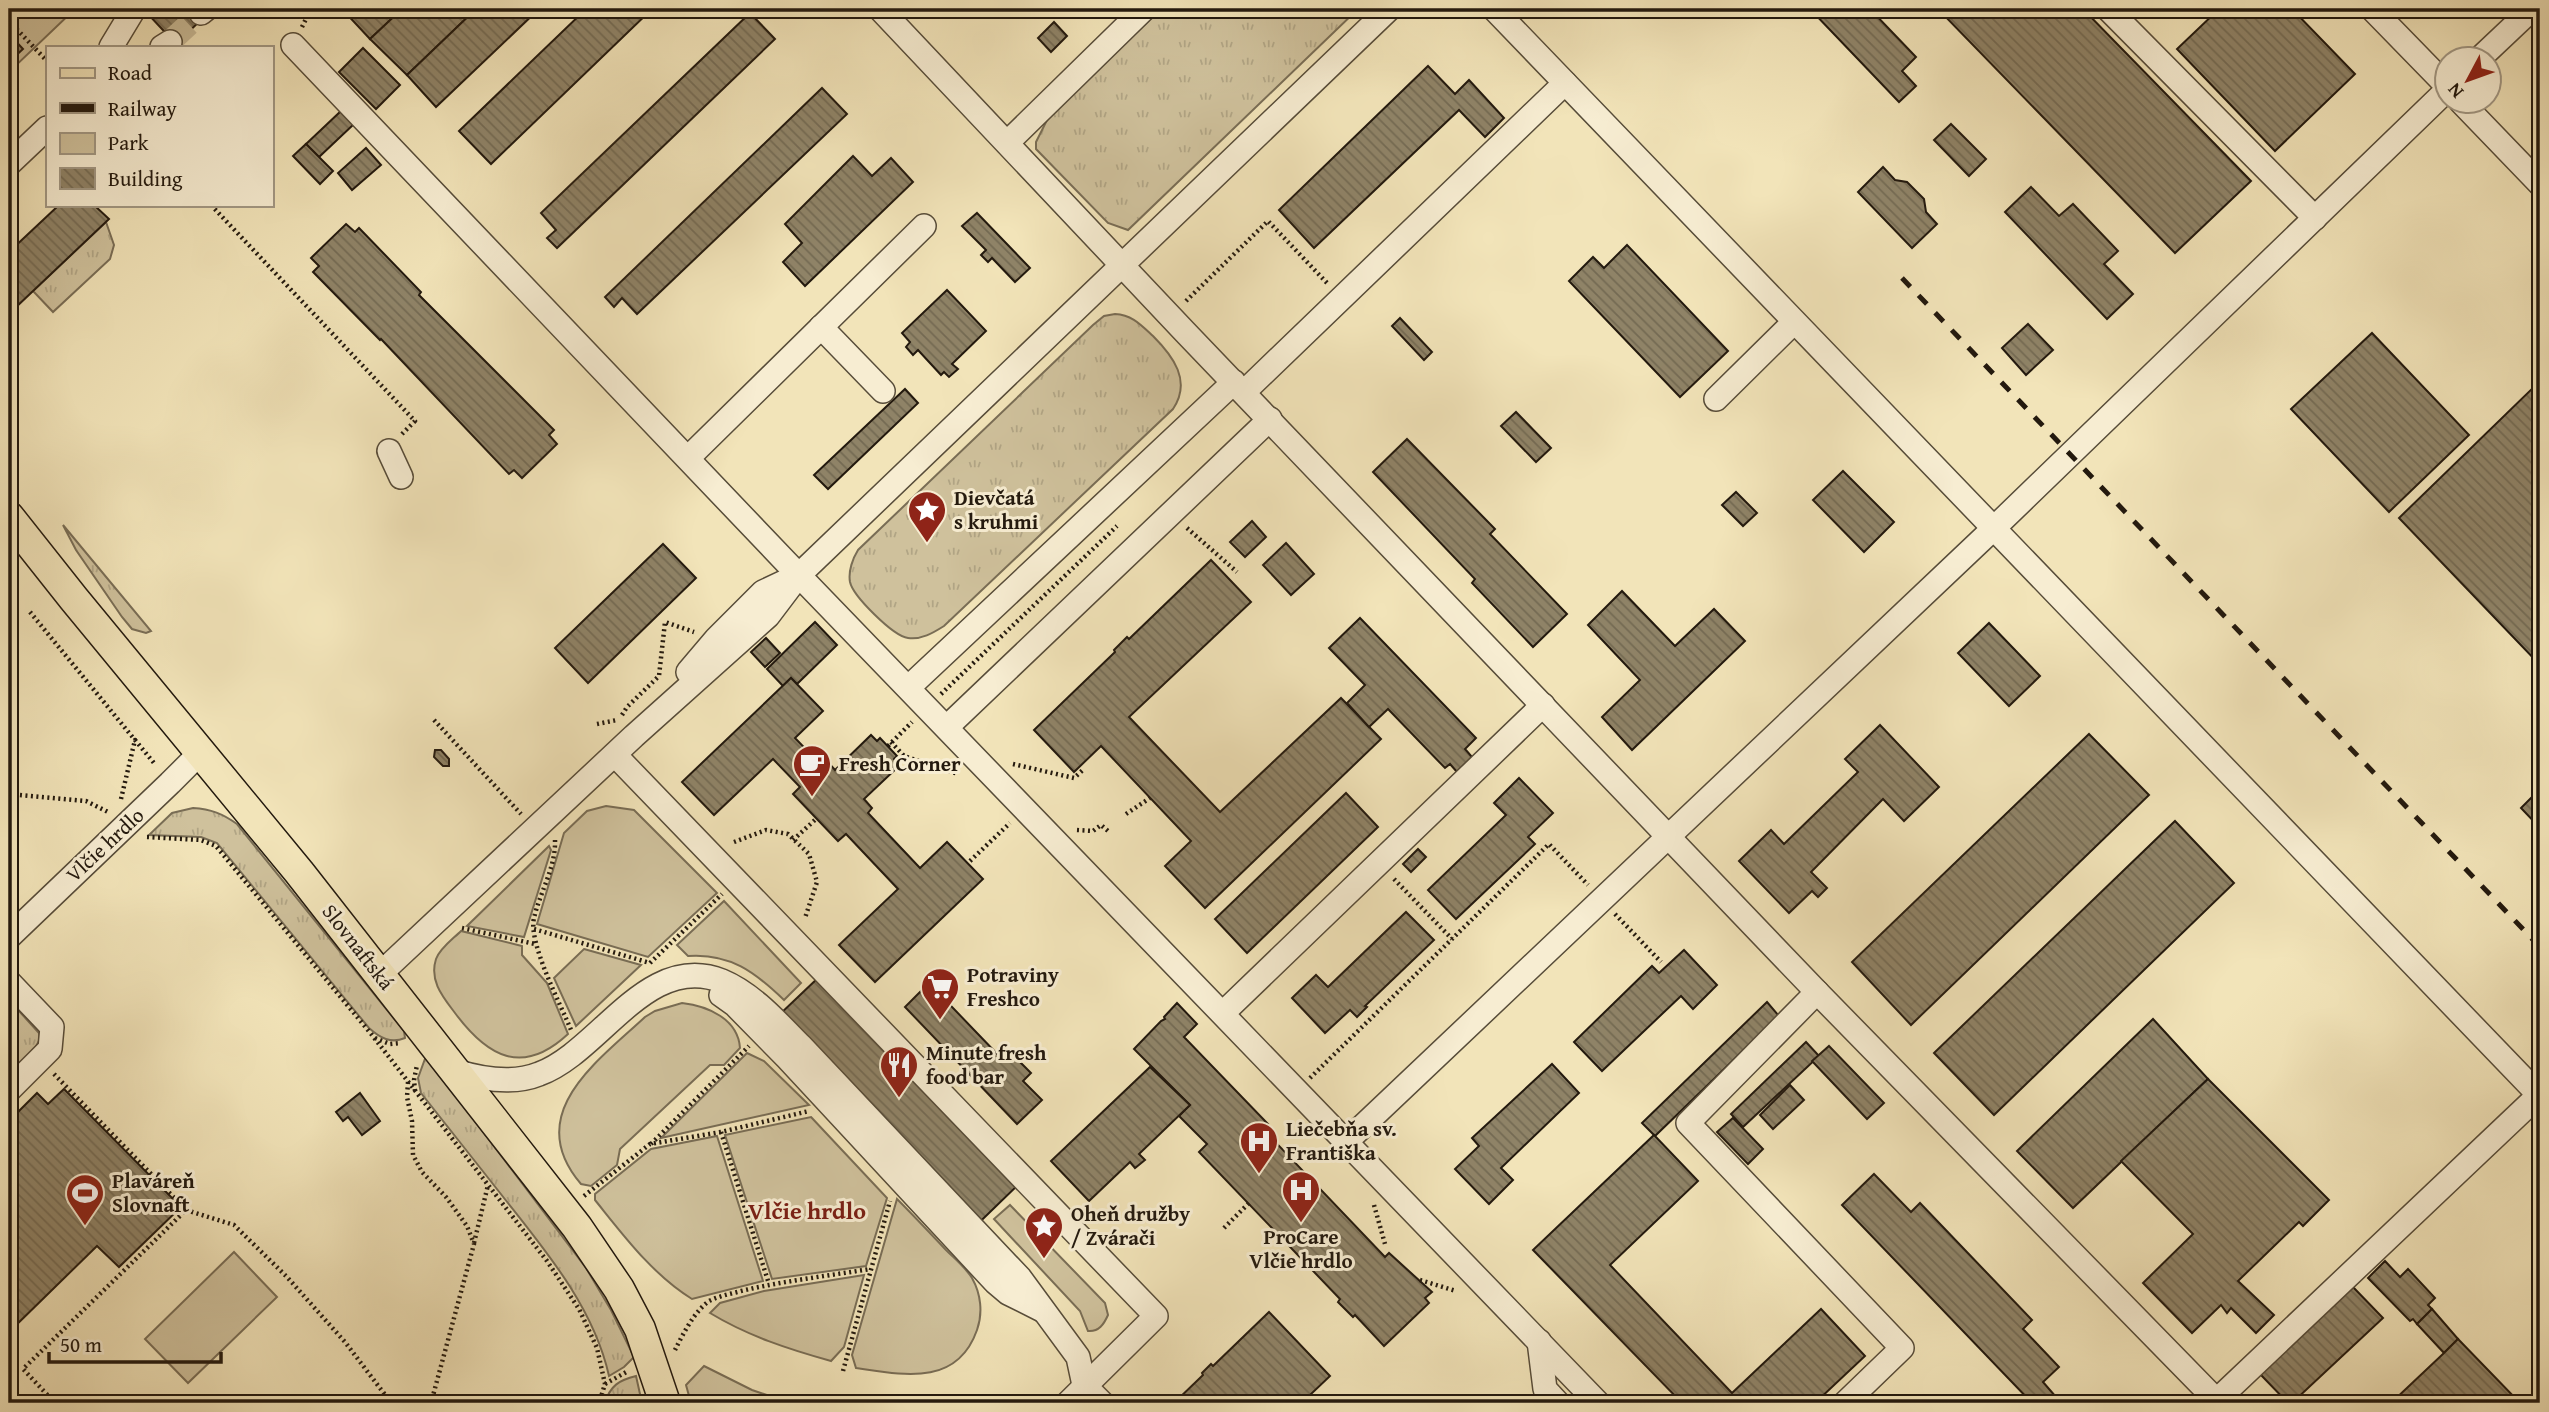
<svg xmlns="http://www.w3.org/2000/svg" width="2549" height="1412" font-family="'Gentium Book Plus',serif">
	<defs>
		<pattern id="grass-tufts" width="24" height="20" patternUnits="userSpaceOnUse" patternTransform="scale(1.75)"><rect width="24" height="20" fill="#cfc19c"/><path d="M3 7l-1-3M5 7V3M7 7l1-3M15 17l-1-3M17 17v-4M19 17l1-3" fill="none" stroke="#b1a585"/></pattern>
		<pattern id="building-back-hatch" width="6" height="6" patternUnits="userSpaceOnUse" patternTransform="scale(1.75)"><rect width="6" height="6" fill="#8f8367"/><path d="M-1 5l2 2M0 0l6 6M5-1l2 2" fill="none" stroke="#746a53"/></pattern>
	</defs>
	<rect width="100%" height="100%" fill="#f2e4b9"/>
	<filter id="stains"><feTurbulence type="fractalNoise" baseFrequency=".00286" numOctaves="4"/><feColorMatrix values="0 0 0 0 .2 0 0 0 0 .09 0 0 0 0 .02 0 0 0 .5 -.17"/></filter>
	<radialGradient id="worn" r=".72"><stop offset=".6" stop-color="#630" stop-opacity="0"/><stop offset="1" stop-color="#630" stop-opacity=".3"/></radialGradient>
	<g fill="url(#grass-tufts)" stroke="#796d55" stroke-width="2">
		<path d="M1161 9H1358L1128 230 1108 223 1036 149V142L1049 116Z"/>
		<path d="M106 222 114 245 110 259 53 312 33 291Z"/>
		<path d="M1115 314C1132 315 1140 324 1153 336 1173 356 1192 381 1173 409L944 626C933 633 921 640 908 638 893 636 853 596 850 582 848 571 853 558 858 550L1093 325 1104 316Z"/>
		<path d="M63 525 151 631 146 633 132 629 122 617 76 550Z"/>
		<path d="M193 808C211 809 223 814 237 824L404 1031 405 1038C391 1044 380 1038 369 1028L217 843 201 837 149 835 172 813Z"/>
		<path d="M9 1000 39 1033 40 1039 33 1052 9 1074Z"/>
		<path d="M426 1056 586 1268 611 1310 634 1357 624 1367 609 1376C594 1308 546 1251 504 1198 476 1163 449 1128 421 1093L418 1078Z"/>
		<path d="M636 1376 642 1403H605C610 1386 619 1380 636 1376Z"/>
	</g>
	<g fill="#cfc19c" stroke="#796d55" stroke-width="2">
		<path d="M9 9H75L9 72Z"/>
		<path d="M606 806 634 810 717 893 648 957 537 924 564 833 587 811Z"/>
		<path d="M549 846 551 850 524 937 467 926Z"/>
		<path d="M724 901 801 983 784 1000C755 972 730 953 688 956L677 945Z"/>
		<path d="M461 931 522 946V955L547 983 568 1034C522 1077 487 1056 455 1013 443 997 429 981 436 959 440 948 453 939 461 931Z"/>
		<path d="M584 949 641 965 576 1026 554 978Z"/>
		<path d="M682 1003C708 1006 738 1019 740 1048L724 1065H710L620 1149 617 1165 591 1186 581 1184C521 1114 598 1061 645 1017L655 1011Z"/>
		<path d="M747 1053 764 1061 809 1105 661 1138Z"/>
		<path d="M811 1117 887 1198 866 1266 772 1279 725 1135Z"/>
		<path d="M717 1136 763 1281 692 1299C652 1274 624 1236 595 1200V1194L651 1149Z"/>
		<path d="M897 1199C914 1216 930 1233 946 1250 955 1259 965 1267 972 1278 981 1294 983 1313 977 1330 957 1387 903 1375 856 1368L852 1355Z"/>
		<path d="M1010 1205 1105 1303 1108 1315C1104 1324 1099 1332 1088 1331L1080 1311 994 1219Z"/>
		<path d="M234 1252 277 1297 188 1383 145 1339Z"/>
		<path d="M864 1275 844 1347 831 1361C788 1349 748 1336 710 1313L720 1303 764 1291Z"/>
		<path d="M704 1366 752 1390 790 1403H691L686 1385Z"/>
	</g>
	<g fill="url(#building-back-hatch)" stroke="#23190e" stroke-width="2">
		<path d="M151 9H197L204 17 176 44 147 13Z"/>
		<path d="M342 9H402L370 39Z"/>
		<path d="M402 9H476L407 75 370 39Z"/>
		<path d="M476 9H539L436 107 407 75Z"/>
		<path d="M586 9H652L491 164 459 131Z"/>
		<path d="M1810 9H1870L1916 57 1902 71 1916 86 1899 102Z"/>
		<path d="M1938 9H2083L2251 181 2175 253Z"/>
		<path d="M2219 9H2292L2355 74 2275 151 2177 49Z"/>
		<path d="M750 13 775 39 557 248 547 238 556 230 541 213Z"/>
		<path d="M1054 22 1067 36 1051 52 1038 38Z"/>
		<path d="M9 34 23 49 9 62Z"/>
		<path d="M363 48 400 85 376 109 339 72Z"/>
		<path d="M1428 66 1455 94 1469 80 1504 118 1485 137 1459 110 1314 248 1279 210Z"/>
		<path d="M822 88 847 114 637 314 622 298 614 307 605 297Z"/>
		<path d="M341 111 354 124 319 157 306 144Z"/>
		<path d="M1951 124 1986 159 1969 176 1934 140Z"/>
		<path d="M306 144 333 171 320 184 293 156Z"/>
		<path d="M366 148 381 165 352 190 338 173Z"/>
		<path d="M853 156 872 176 891 158 913 182 805 286 783 262 802 243 785 224Z"/>
		<path d="M1883 167 1895 180 1907 182 1924 199 1926 212 1937 224 1912 248 1858 192Z"/>
		<path d="M2031 187 2059 216 2073 204 2118 251 2104 264 2133 294 2107 319 2005 212Z"/>
		<path d="M59 205H94L109 219 14 309 9 304V252Z"/>
		<path d="M977 213 1030 268 1015 282 992 258 988 262 981 255 986 250 962 226Z"/>
		<path d="M346 224 355 232 359 228 421 292 419 295 554 430 549 435 557 444 522 478 514 470 509 474 381 339 380 340 313 272 319 266 311 258Z"/>
		<path d="M1627 245 1728 351 1680 397 1569 281 1593 257 1604 268Z"/>
		<path d="M947 290 986 331 952 364 958 369 949 377 944 372 941 375 918 350 913 355 906 347 910 342 902 333Z"/>
		<path d="M1400 318 1432 352 1424 360 1392 326Z"/>
		<path d="M2028 324 2053 350 2026 375 2002 348Z"/>
		<path d="M2372 333 2469 435 2389 512 2291 409Z"/>
		<path d="M2540 381V665L2399 518Z"/>
		<path d="M905 389 918 403 828 489 814 475Z"/>
		<path d="M1516 412 1551 448 1536 462 1501 426Z"/>
		<path d="M1407 439 1495 529 1490 534 1567 614 1533 647 1472 583 1475 579 1373 472Z"/>
		<path d="M1843 471 1894 522 1864 552 1813 500Z"/>
		<path d="M1736 492 1757 513 1743 526 1722 505Z"/>
		<path d="M1252 521 1266 537 1245 557 1230 542Z"/>
		<path d="M1286 543 1314 574 1291 595 1263 565Z"/>
		<path d="M663 544 696 578 588 683 555 648Z"/>
		<path d="M1211 560 1251 602 1129 717 1220 812 1341 698 1381 739 1205 908 1165 866 1191 841 1101 746 1074 772 1034 730 1115 652 1114 650 1127 637 1129 639Z"/>
		<path d="M1622 591 1675 646 1714 609 1745 641 1632 750 1602 717 1640 680 1588 625Z"/>
		<path d="M1360 618 1476 738 1465 749 1472 757 1457 772 1450 764 1445 768 1388 709 1369 727 1347 703 1365 685 1329 648Z"/>
		<path d="M815 622 837 645 797 684 791 678 783 686 767 669Z"/>
		<path d="M1989 623 2040 676 2009 706 1958 653Z"/>
		<path d="M766 638 780 653 765 667 751 652Z"/>
		<path d="M791 678 823 711 795 738 822 766 827 761 835 770 871 735 877 741 880 738 897 756 894 759 900 765 864 799 872 808 868 813 920 868 947 842 983 879 875 982 839 945 898 889 846 834 838 841 793 794 800 787 773 759 714 815 682 782Z"/>
		<path d="M1880 725 1939 787 1904 821 1883 799 1811 872 1827 888 1818 897 1812 891 1789 913 1739 861 1771 830 1784 844 1858 772 1845 759Z"/>
		<path d="M2089 734 2149 795 1911 1025 1852 962Z"/>
		<path d="M435 750H441L449 759V766H443L434 757Z"/>
		<path d="M1519 778 1553 813 1528 837 1535 844 1456 919 1428 890 1506 815 1494 803Z"/>
		<path d="M2540 789V828L2521 808Z"/>
		<path d="M1346 793 1378 827 1247 953 1215 919Z"/>
		<path d="M2175 821 2234 883 1994 1115 1934 1053Z"/>
		<path d="M1418 849 1426 857 1411 872 1403 864Z"/>
		<path d="M1406 912 1434 940 1365 1006 1367 1007 1357 1017 1350 1010 1325 1033 1292 998 1316 975 1328 987Z"/>
		<path d="M1684 950 1717 985 1693 1009 1681 996 1602 1071 1574 1042 1652 966 1659 973Z"/>
		<path d="M819 977 1019 1184 957 1244 757 1036Z"/>
		<path d="M929 983 1002 1059 1010 1052 1031 1073 1023 1081 1042 1100 1017 1124 905 1007Z"/>
		<path d="M1767 1002 1779 1016 1655 1136 1642 1123Z"/>
		<path d="M1177 1003 1197 1024 1184 1037 1268 1124 1263 1129 1385 1257 1389 1253 1432 1292 1425 1298 1429 1303 1384 1346 1355 1315 1353 1317 1338 1302 1340 1299 1199 1152 1207 1144 1179 1116 1190 1105 1134 1049 1161 1021 1165 1019 1164 1017Z"/>
		<path d="M2153 1019 2208 1079 2073 1208 2017 1151Z"/>
		<path d="M1806 1042 1819 1056 1743 1127 1731 1114Z"/>
		<path d="M1829 1046 1884 1103 1867 1119 1812 1061Z"/>
		<path d="M1552 1064 1579 1093 1501 1168 1513 1180 1489 1204 1455 1169 1479 1146 1472 1138Z"/>
		<path d="M1150 1067 1190 1105 1139 1154 1145 1160 1135 1168 1130 1162 1089 1201 1051 1161Z"/>
		<path d="M2208 1079 2329 1200 2303 1226 2299 1222 2238 1281 2274 1315 2256 1333 2231 1308 2227 1313 2221 1305 2192 1333 2143 1283 2193 1234 2121 1161Z"/>
		<path d="M1790 1085 1804 1100 1773 1129 1760 1115Z"/>
		<path d="M64 1089 181 1207 119 1267 97 1246 9 1332V1121L37 1093 48 1104Z"/>
		<path d="M360 1093 380 1121 362 1135 348 1117 343 1121 336 1112Z"/>
		<path d="M1733 1118 1763 1149 1748 1164 1717 1132Z"/>
		<path d="M1654 1135 1698 1181 1610 1265 1732 1393 1821 1309 1865 1356 1815 1403H1682L1533 1250Z"/>
		<path d="M1874 1174 1911 1212 1920 1203 2032 1320 2023 1329 2059 1367 2043 1382 2056 1397 2050 1403H2032L1842 1205Z"/>
		<path d="M2385 1261 2400 1277 2408 1269 2435 1298 2428 1305 2432 1309 2417 1324 2413 1319 2410 1321 2368 1278Z"/>
		<path d="M2353 1287 2383 1318 2292 1403H2288L2260 1374Z"/>
		<path d="M2432 1309 2458 1339 2444 1353 2417 1324Z"/>
		<path d="M1269 1312 1330 1376 1311 1394 1319 1403H1174L1203 1375 1202 1373 1211 1364 1213 1366Z"/>
		<path d="M2458 1339 2520 1403H2391L2444 1353Z"/>
	</g>
	<g fill="none" stroke-linecap="round" stroke-linejoin="round">
		<path stroke="#c9bb97" stroke-width="23" stroke-dasharray="23 11" stroke-linecap="butt" d="M172 40 201 13"/>
		<defs>
			<g id="minor">
				<path d="M880 9 1185 332 1817 992 2219 1403"/>
				<path d="M1494 9 2540 1096"/>
				<path d="M2108 9 2315 218"/>
				<path d="M2372 9 2448 87"/>
				<path d="M201 13 206 9"/>
				<path d="M293 45 786 562 1598 1403"/>
				<path d="M111 47 134 9"/>
				<path d="M162 47 170 42"/>
				<path d="M2478 60 2532 9"/>
				<path d="M2461 102 2540 184"/>
				<path d="M1007 143 1144 9"/>
				<path d="M9 164 47 128"/>
				<path d="M821 327 883 391"/>
				<path d="M1244 392 1565 83"/>
				<path d="M1716 399 1794 322"/>
				<path d="M389 451 401 477"/>
				<path d="M688 458 924 226"/>
				<path d="M688 672 716 639 763 592 797 576"/>
				<path d="M909 687 1234 382"/>
				<path d="M947 727 1270 419"/>
				<path d="M615 755 1156 1316 1068 1403"/>
				<path d="M9 937 170 783 201 752"/>
				<path d="M380 974 634 736 768 616 799 575 1389 9"/>
				<path d="M9 982 52 1027 50 1049 9 1090"/>
				<path d="M1817 992 1688 1123 1902 1348 1845 1403"/>
				<path d="M721 995 735 1005 787 1058 995 1282 1008 1293 1042 1310"/>
				<path d="M1223 1013 1543 705"/>
				<path d="M455 1071C481 1079 512 1085 539 1074 600 1052 647 951 722 981 753 994 778 1023 801 1046L1020 1278 1078 1357 1084 1385"/>
				<path d="M1347 1141 1993 529 2448 89"/>
				<path d="M1539 1341 1545 1389 1558 1403"/>
				<path d="M1084 1385 1102 1403"/>
				<path d="M2214 1403 2540 1094"/>
			</g>
			<path id="major" d="M9 517 74 599 299 872 577 1227 619 1289 640 1329 665 1403"/>
		</defs>
		<use href="#minor" stroke="#574c39" stroke-width="26"/>
		<use href="#major" stroke="#23190e" stroke-width="33"/>
		<g stroke="#23190e" stroke-width="4.5" stroke-dasharray="2 3.5" stroke-linecap="butt">
			<path d="M9 21 47 61"/>
			<path d="M302 27 310 11H317L318 9"/>
			<path d="M211 205 415 421 401 435"/>
			<path d="M1186 301 1268 221 1328 284"/>
			<path d="M1187 528 1237 572"/>
			<path d="M30 612 135 740"/>
			<path d="M941 694 1117 526"/>
			<path d="M622 715 627 707 659 676 665 622 694 632"/>
			<path d="M434 720 521 814"/>
			<path d="M597 724 617 720"/>
			<path d="M891 742 904 756 958 774"/>
			<path d="M888 746 912 722"/>
			<path d="M1013 764 1074 778 1084 769"/>
			<path d="M9 794 86 801 110 813"/>
			<path d="M121 799 135 740 154 763"/>
			<path d="M1126 814 1150 798"/>
			<path d="M1077 830 1093 831 1101 825 1108 831"/>
			<path d="M147 837 201 840 216 846 372 1035 547 1261 579 1309 597 1348 605 1384 599 1403"/>
			<path d="M555 840C556 867 540 892 534 918 528 943 561 1005 571 1030"/>
			<path d="M793 840 816 819"/>
			<path d="M734 842 766 830 788 834 809 854 817 882 805 918"/>
			<path d="M970 861 1010 823"/>
			<path d="M1394 879 1452 939"/>
			<path d="M1615 914 1661 962"/>
			<path d="M462 928 535 944"/>
			<path d="M534 929 650 963"/>
			<path d="M650 963 722 894"/>
			<path d="M375 1038 390 1044 400 1043"/>
			<path d="M54 1074 186 1210 23 1369 55 1403"/>
			<path d="M1310 1078 1549 844 1588 885"/>
			<path d="M408 1082 407 1097 412 1121 413 1155 422 1172 446 1197 467 1226 474 1244 431 1403"/>
			<path d="M415 1091 414 1080 417 1065"/>
			<path d="M721 1132 769 1284"/>
			<path d="M651 1144 749 1046"/>
			<path d="M584 1196 650 1144 721 1132 809 1111"/>
			<path d="M1374 1205 1385 1244"/>
			<path d="M186 1210 234 1225 287 1277 345 1342 386 1396"/>
			<path d="M1224 1228 1249 1203"/>
			<path d="M474 1243 488 1185"/>
			<path d="M1420 1280 1456 1291"/>
			<path d="M675 1350C683 1334 694 1312 709 1301 719 1296 730 1294 741 1291 783 1281 827 1276 870 1269"/>
			<path d="M843 1371 890 1201"/>
			<path d="M605 1384 628 1371"/>
		</g>
		<use href="#minor" stroke="#f7edd2" stroke-width="23"/>
		<use href="#major" stroke="#f2e4b9" stroke-width="30"/>
		<path stroke="#23190e" stroke-width="5" stroke-dasharray="12 12" stroke-linecap="butt" d="M1902 278 2540 947"/>
	</g>
	<defs>
		<symbol id="sight-pin" viewBox="-11 -11 22 30"><path d="M0 17L-7.5 6A9.5 9.5 0 1 1 7.5 6Z" fill="#8f2418" stroke="#f7edd2"/><path d="M0-6L1.8-2.2L6-1.7L2.9 1.2L3.7 5.4L0 3.3L-3.7 5.4L-2.9 1.2L-6-1.7L-1.8-2.2Z" fill="#fff"/></symbol>
		<symbol id="cafe-pin" viewBox="-11 -11 22 30"><path d="M0 17L-7.5 6A9.5 9.5 0 1 1 7.5 6Z" fill="#8f2418" stroke="#f7edd2"/><path d="M-5.5-4.5H6V0H3Q3 3.5 0 3.5H-2.5Q-5.5 3.5-5.5 0ZM3-3.2v2h1.7v-2ZM-6 4.5H4V6H-6Z" fill="#fff"/></symbol>
		<symbol id="supermarket-pin" viewBox="-11 -11 22 30"><path d="M0 17L-7.5 6A9.5 9.5 0 1 1 7.5 6Z" fill="#8f2418" stroke="#f7edd2"/><path d="M-6-5.5h2.5l.6 2H6L4.5 2H-2.5L-4.4-4H-6ZM-1.5 3.2a1.3 1.3 0 1 0 .1 0ZM3 3.2a1.3 1.3 0 1 0 .1 0Z" fill="#fff"/></symbol>
		<symbol id="restaurant-pin" viewBox="-11 -11 22 30"><path d="M0 17L-7.5 6A9.5 9.5 0 1 1 7.5 6Z" fill="#8f2418" stroke="#f7edd2"/><path d="M-5-6h1v4h1v-4h1v4h1v-4h1v5L-1.5 .5V6h-2V.5L-5-1ZM5-6V6H3V1.5H1.5Q1.5-4 5-6Z" fill="#fff"/></symbol>
		<symbol id="hospital-pin" viewBox="-11 -11 22 30"><path d="M0 17L-7.5 6A9.5 9.5 0 1 1 7.5 6Z" fill="#8f2418" stroke="#f7edd2"/><path d="M-5-5h3v3.5h4V-5h3V5h-3V1.5h-4V5h-3Z" fill="#fff"/></symbol>
		<symbol id="stadium-pin" viewBox="-11 -11 22 30"><path d="M0 17L-7.5 6A9.5 9.5 0 1 1 7.5 6Z" fill="#8f2418" stroke="#f7edd2"/><path d="M0-5a6.5 5 0 1 0 0 10a6.5 5 0 1 0 0-10ZM-3.5-1.8h7v3.6h-7Z" fill="#fff"/></symbol>
	</defs>
	<g fill-rule="evenodd">
		<use href="#sight-pin" x="905" y="488" width="44" height="60"/>
		<use href="#cafe-pin" x="790" y="742" width="44" height="60"/>
		<use href="#supermarket-pin" x="918" y="965" width="44" height="60"/>
		<use href="#restaurant-pin" x="877" y="1043" width="44" height="60"/>
		<use href="#hospital-pin" x="1237" y="1119" width="44" height="60"/>
		<use href="#hospital-pin" x="1279" y="1168" width="44" height="60"/>
		<use href="#stadium-pin" x="63" y="1171" width="44" height="60"/>
		<use href="#sight-pin" x="1022" y="1204" width="44" height="60"/>
	</g>
	<g text-anchor="middle" stroke-width="6" stroke-linejoin="round" paint-order="stroke">
		<g font-size="21" font-weight="bold" fill="#23190e" stroke="#f7edd2" text-anchor="start">
			<text x="954" y="505">Dievčatá<tspan x="954" dy="24">s kruhmi</tspan></text>
			<text x="839" y="771">Fresh Corner</text>
			<text x="967" y="982">Potraviny<tspan x="967" dy="24">Freshco</tspan></text>
			<text x="926" y="1060">Minute fresh<tspan x="926" dy="24">food bar</tspan></text>
			<text x="1286" y="1136">Liečebňa sv.<tspan x="1286" dy="24">Františka</tspan></text>
			<text x="112" y="1188">Plaváreň<tspan x="112" dy="24">Slovnaft</tspan></text>
			<text x="1071" y="1221">Oheň družby<tspan x="1071" dy="24">/ Zvárači</tspan></text>
			<text x="1301" y="1244" text-anchor="middle">ProCare<tspan x="1301" dy="24">Vlčie hrdlo</tspan></text>
		</g>
		<g font-size="21" fill="#23190e" stroke="#f7edd2">
			<text transform="translate(105 845) rotate(-43)" y="7">Vlčie hrdlo</text>
			<text transform="translate(358 947) rotate(52)" y="7">Slovnaftská</text>
		</g>
		<g font-size="24" font-weight="bold" fill="#7a1f14" stroke="#f7edd2">
			<text x="807" y="1219">Vlčie hrdlo</text>
		</g>
	</g>
	<rect width="2549" height="1412" fill="none" stroke="#f2e4b9" stroke-width="35"/>
	<rect x="10" y="10" width="2528" height="1391" fill="none" stroke="#23190e" stroke-width="3.5"/>
	<rect x="18" y="18" width="2514" height="1377" fill="none" stroke="#23190e" stroke-width="2"/>
	<rect x="46" y="46" width="228" height="161" fill="#f7edd2" stroke="#a29884" stroke-width="2"/>
	<rect x="60" y="68" width="35" height="10" fill="#f2e4b9" stroke="#a29884" stroke-width="2"/>
	<text x="108" y="80" font-size="21" fill="#23190e">Road</text>
	<rect x="60" y="103" width="35" height="10" fill="#23190e" stroke="#a29884" stroke-width="2"/>
	<text x="108" y="116" font-size="21" fill="#23190e">Railway</text>
	<rect x="60" y="133" width="35" height="21" fill="#cfc19c" stroke="#a29884" stroke-width="2"/>
	<text x="108" y="150" font-size="21" fill="#23190e">Park</text>
	<rect x="60" y="168" width="35" height="21" fill="url(#building-back-hatch)" stroke="#a29884" stroke-width="2"/>
	<text x="108" y="186" font-size="21" fill="#23190e">Building</text>
	<g transform="translate(2468 80) rotate(229)"><circle r="33" fill="#f7edd2" stroke="#a29884" stroke-width="2"/>
	<path d="M0-5L12 26L0 18L-12 26Z" fill="#8f2418"/>
	<text y="-10" font-size="19" font-weight="bold" text-anchor="middle" fill="#23190e">N</text>
	</g>
	<path d="M49 1352v10h172v-10" fill="none" stroke="#23190e" stroke-width="3.5"/>
	<text x="60" y="1352" font-size="21" fill="#23190e" stroke="#f7edd2" stroke-width="5" paint-order="stroke">50 m</text>
	<rect width="100%" height="100%" filter="url(#stains)"/>
	<rect width="100%" height="100%" fill="url(#worn)"/>
</svg>
